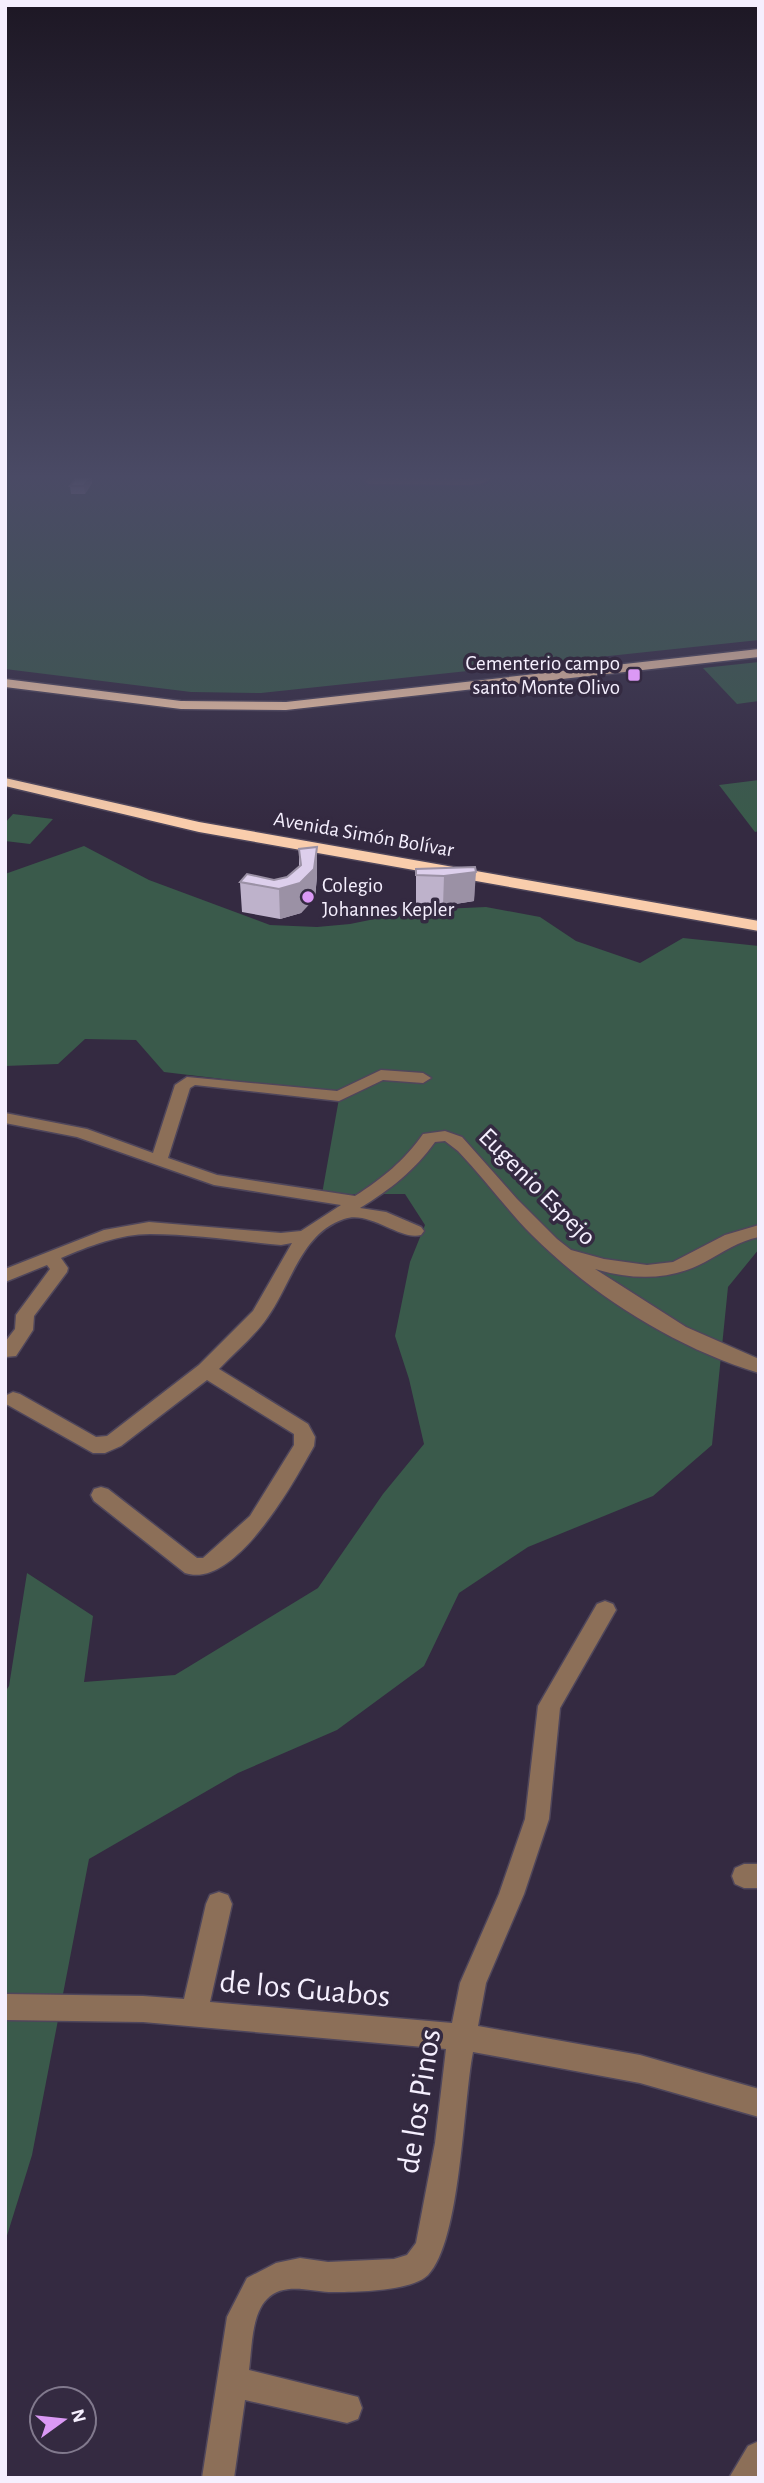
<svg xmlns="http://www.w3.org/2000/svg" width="764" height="2483" font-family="'Alegreya Sans',sans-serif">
	<rect width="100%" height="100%" fill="#342a41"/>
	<g fill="#3a5a4b">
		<path d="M5 474H759V640L261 693 191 692 5 669Z"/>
		<path d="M759 662V701L737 704 703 668Z"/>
		<path d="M759 780V831L755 832 719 785Z"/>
		<path d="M13 814 53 819 30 844 5 841V823Z"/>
		<path d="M84 846 149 880 270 925 317 927 350 924 419 910 486 907 540 917 576 941 640 963 683 938 759 946V1249L728 1287 712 1445 653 1496 528 1547 459 1593 424 1666 337 1730 238 1773 89 1859 32 2155 5 2242V1692L9 1686 27 1573 93 1616 84 1682 175 1675 318 1588 383 1494 424 1444 409 1379 395 1336 410 1262 425 1225 405 1194H322L340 1093 164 1072 136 1040 85 1039 58 1064 5 1066V874Z"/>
	</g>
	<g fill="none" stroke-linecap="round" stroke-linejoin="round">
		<defs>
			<g id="minor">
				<path d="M486 474H497L484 483 470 485 369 484 365 481 369 478 470 479Z"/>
				<path d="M381 1070 423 1073 431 1078 423 1083 383 1080 339 1101 195 1085 190 1088 168 1158 217 1175 355 1196C383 1178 404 1161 423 1134L445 1131 462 1137 517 1199 557 1239 571 1250 604 1259 647 1265 673 1262 725 1235 759 1225V1237C739 1241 723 1252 705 1262 670 1281 632 1280 595 1269L686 1327 759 1359V1373C676 1348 593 1296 532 1235 506 1209 484 1178 458 1151L445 1141 435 1142C414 1171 391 1189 360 1208L386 1212 421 1227 424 1231 421 1235C400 1241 370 1210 344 1219 301 1233 291 1285 267 1318 254 1337 234 1353 219 1369L308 1424 315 1437 314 1446C294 1482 235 1590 185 1573L94 1501 91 1495 94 1489 101 1487 108 1489 197 1558H203L250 1516 294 1445V1434L207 1380 121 1446 105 1453H93L6 1404 5 1396 13 1392 20 1394 96 1437 107 1436 199 1365 253 1311 292 1243 281 1245C238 1241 193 1234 150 1234 120 1234 89 1246 61 1258L68 1268 67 1272 34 1316 33 1330 16 1356 5 1357V1342L15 1329 16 1315 50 1269 47 1265 5 1282V1269L104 1230 149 1222 281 1233 301 1231 341 1205 214 1185 77 1137 5 1123V1113L87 1129 153 1153 175 1085 187 1077 337 1091Z"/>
				<path d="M605 1601 613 1604 616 1610 560 1708 549 1819 524 1894 486 1983 478 2026 640 2055 759 2089V2117L640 2083 473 2052C463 2102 461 2241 428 2275 411 2292 352 2292 329 2292 310 2291 283 2282 267 2299 251 2315 252 2349 249 2370L358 2397 362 2408 358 2419 347 2423 245 2400 234 2478H202L227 2317 247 2278 276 2263 300 2258 328 2262 394 2259 407 2255 416 2243 435 2143 446 2049 143 2022 5 2020V1994L143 1996 184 1999 206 1904 210 1895 219 1892 228 1895 232 1904 210 2002 452 2023 460 1983 499 1894 525 1819 538 1706 597 1604Z"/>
				<path d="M744 1864H759V1888H744L735 1884 732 1876 735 1868Z"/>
				<path d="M759 2441V2478H729L748 2446Z"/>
			</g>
			<g id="highway">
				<path d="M759 649V657L286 710 181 709 5 687V679L181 701 286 702Z"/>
				<path d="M5 778 199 822 759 921V931L199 832 5 786Z"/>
			</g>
		</defs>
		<use href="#minor" stroke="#4f465b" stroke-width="3"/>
		<use href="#highway" stroke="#4f465b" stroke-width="3"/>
		<use href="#minor" fill="#8c6f58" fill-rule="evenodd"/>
		<use href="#highway" fill="#f9cdac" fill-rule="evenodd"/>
	</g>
	<g fill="#beb2cb">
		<path d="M91 475 92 483 85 494H71L70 486Z"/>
		<path d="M299 849 317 876 315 898 301 913 280 919 242 912 240 882 274 880 287 877 299 867Z"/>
		<path d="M475 867 474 901 443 906 416 904V869Z"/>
	</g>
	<g fill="#9b91a5">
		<path d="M91 475 92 483 85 494 84 486Z"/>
		<path d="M317 847V876L315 898 301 913 280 919 279 889 300 883Z"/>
		<path d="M476 872 474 901 443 906 444 876Z"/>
	</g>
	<g fill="#ddcfec" stroke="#9b91a5" stroke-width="2">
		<path d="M78 475H91L84 486H70Z"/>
		<path d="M317 847 314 869 300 883 279 889 240 882 247 874 274 880 287 877 301 865 299 849Z"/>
		<path d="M475 867 476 872 444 876 416 875V869Z"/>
	</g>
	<linearGradient id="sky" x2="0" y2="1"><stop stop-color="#1d1724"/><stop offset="0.58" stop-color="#4a4a65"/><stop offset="1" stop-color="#4a4a65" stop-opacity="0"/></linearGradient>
	<rect width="764" height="822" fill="url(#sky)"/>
	<g fill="#db99f5" stroke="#342a41" stroke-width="2.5">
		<rect x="627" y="668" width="14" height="14" rx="3.5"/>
		<circle cx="308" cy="897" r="7"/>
	</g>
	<g text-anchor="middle" stroke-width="7" stroke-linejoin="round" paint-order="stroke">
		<g font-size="21" fill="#f5effe" stroke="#342a41" text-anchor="end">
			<text x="620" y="670">Cementerio campo<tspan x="620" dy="24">santo Monte Olivo</tspan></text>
			<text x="322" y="892" text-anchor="start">Colegio<tspan x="322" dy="24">Johannes Kepler</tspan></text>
		</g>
		<g font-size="21" fill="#f5effe" stroke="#342a41">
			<text transform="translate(364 834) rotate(10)" y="7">Avenida Simón Bolívar</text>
		</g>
		<g font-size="26" fill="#f5effe" stroke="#342a41">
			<text transform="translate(538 1186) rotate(45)" y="9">Eugenio Espejo</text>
		</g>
		<g font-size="32" fill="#f5effe" stroke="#342a41">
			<text transform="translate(305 1988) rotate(5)" y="11">de los Guabos</text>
			<text transform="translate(418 2101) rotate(-81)" y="11">de los Pinos</text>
		</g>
	</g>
	<rect width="764" height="2483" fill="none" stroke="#f5effe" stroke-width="14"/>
	<g transform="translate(63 2420) rotate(75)"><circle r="33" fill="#342a41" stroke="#81798d" stroke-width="2"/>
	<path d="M0-5L12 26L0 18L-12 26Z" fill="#db99f5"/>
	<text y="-10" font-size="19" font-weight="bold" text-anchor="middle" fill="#f5effe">N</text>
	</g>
</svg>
